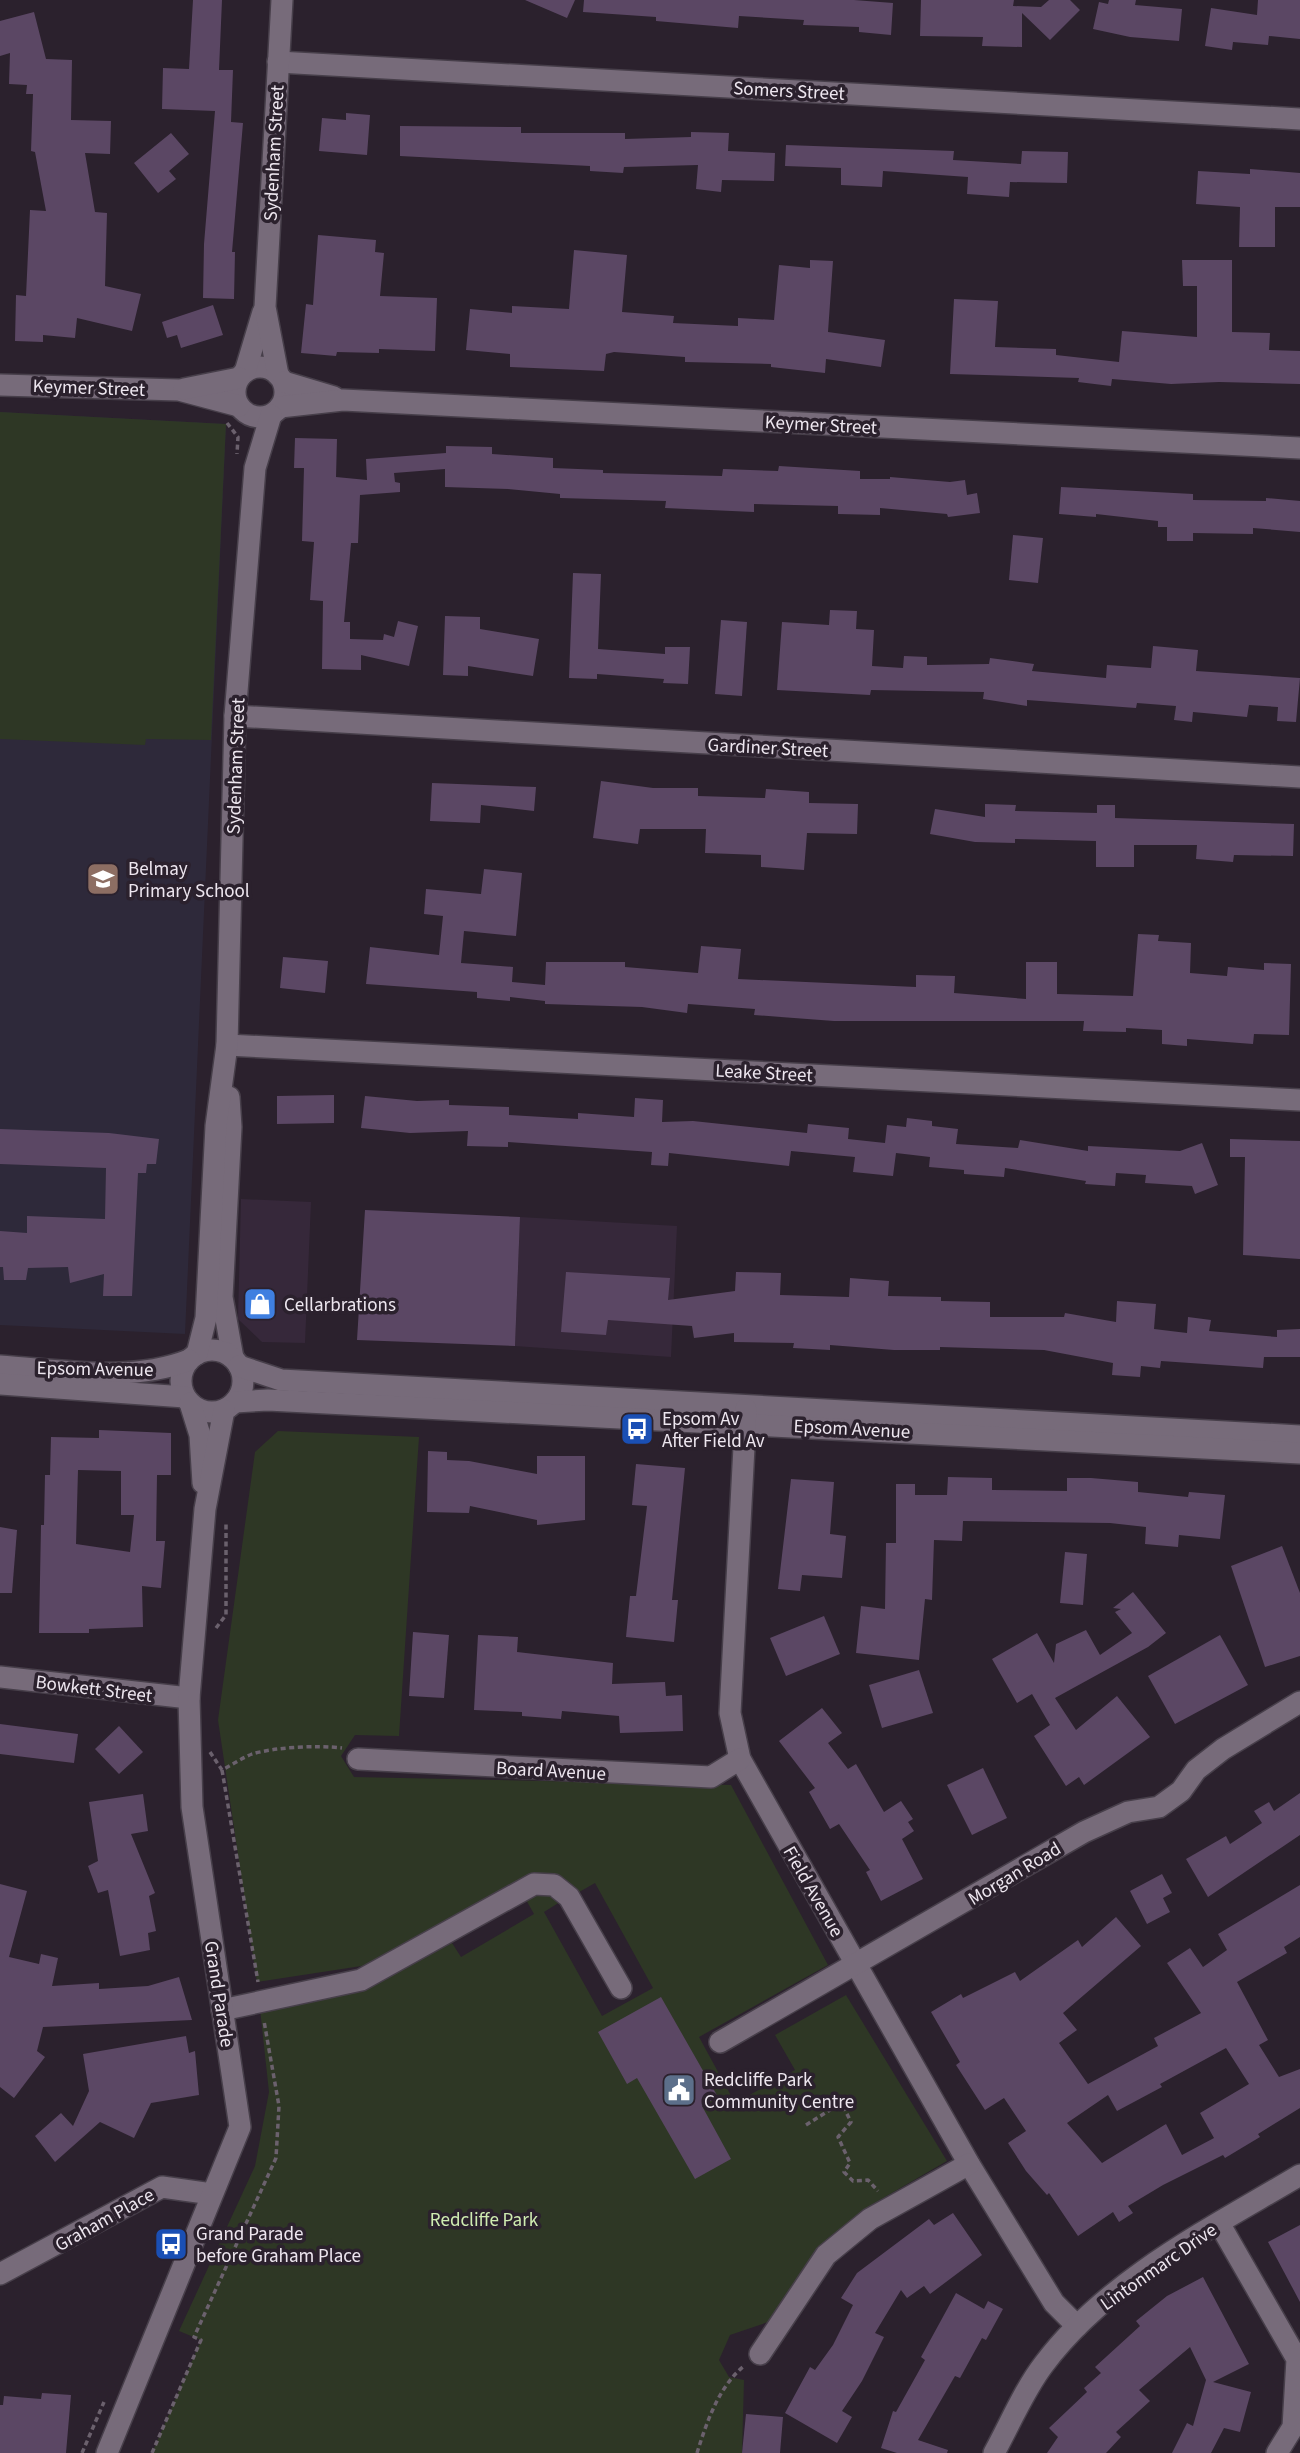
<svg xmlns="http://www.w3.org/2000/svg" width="1300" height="2453" font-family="'Source Sans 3',sans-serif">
	<rect width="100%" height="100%" fill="#2b212d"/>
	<g fill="#36283a">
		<path d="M241 1199 311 1202 305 1343 262 1342 238 1319Z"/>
		<path d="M520 1217 677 1226 671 1357 515 1346Z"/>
	</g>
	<path fill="#2e293a" d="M0 412 226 424 185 1334 0 1325Z"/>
	<g fill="#2e3725">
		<path d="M0 412 226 424 211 740 146 739 145 745 0 739Z"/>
		<path d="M278 1431 419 1437 399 1736 355 1735 341 1756 354 1777 731 1785 828 1965 699 2037 735 2103 795 2070 775 2035 846 1995 947 2161 866 2208 807 2263 771 2321 730 2335 719 2360 729 2377 744 2380 742 2453H152L201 2340 179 2331 255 2166 269 2092 260 2009 361 1992 452 1943 461 1957 534 1914 525 1898 548 1892 560 1902 544 1912 602 2016 653 1988 595 1883 574 1895 556 1874 531 1876 368 1965 257 1982 218 1720 255 1452Z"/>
	</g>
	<g fill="#5b4764" fill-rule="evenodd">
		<path d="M193 0H222L219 70H233L231 122 243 123 232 252H235L234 299 203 298 204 244 215 111 162 109 163 68 189 69Z"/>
		<path d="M525 0H575L567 18Z"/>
		<path d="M584 0H854L893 3 891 35 859 32V27L803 25 804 20 739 16 738 28 656 21V17L583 12Z"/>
		<path d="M921 0H1014L1013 6 1041 7 1049 0H1070L1080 10 1050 40 1022 13V47L982 46 983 37 920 36Z"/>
		<path d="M1109 0H1136L1135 5 1182 9 1179 41 1130 37 1093 29 1099 2 1108 4Z"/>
		<path d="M1258 0H1300V39L1269 36 1268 45 1233 42 1232 50 1205 46 1211 8 1257 15Z"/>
		<path d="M34 12 46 59 72 60 71 120 111 121 110 154 85 153 95 212 107 213 105 286 141 294 132 331 77 318 75 338 43 335V342L15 341 16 295 26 296 30 210 46 211 35 152 31 151 33 94H26L27 85 9 84 10 53 0 56V21Z"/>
		<path d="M346 113 370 115 367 155 319 151 322 118 346 120Z"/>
		<path d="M400 126 521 127V133H625V139L691 137V132L729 133 728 151 775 153 774 181 722 180 721 192 696 189 698 165 624 167 623 173 590 171V166L400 156Z"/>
		<path d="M171 133 189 154 169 171 176 179 158 193 134 163Z"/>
		<path d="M786 145 954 151 953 160 1021 164 1022 151 1068 152 1067 183 1010 182 1009 197 967 194 968 177 883 171 882 187 841 185V168L785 166Z"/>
		<path d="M1250 169 1300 173V207H1275V247H1239L1240 207 1196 204 1198 171 1250 174Z"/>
		<path d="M318 235 376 240 375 252 384 253 380 296 437 298 435 351 379 349V353L337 352 336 356 301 353 306 304 313 305Z"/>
		<path d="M574 250 627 255 622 312 674 316 673 323 738 326V318L774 320 779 265 810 268V260L833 261 828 332 885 340 881 367 826 359 825 373 771 367V364L685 362V357L614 352 606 354 604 371 510 367V354L466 350 470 309 512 313V306L569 309Z"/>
		<path d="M1182 260H1232V332L1270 333 1269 350 1300 351V384L1219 382 1171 384 1112 379 1111 386 1078 382 1079 378 950 374 954 299 998 301 995 347 1056 349V355L1119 362 1122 331 1197 337V286H1183Z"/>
		<path d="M213 305 223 335 181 348 177 335 167 338 162 322Z"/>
		<path d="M295 438 337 439 336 477 367 480 366 459 446 453V446L492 447V454L553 458V468L603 470V473L722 476 723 469 778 471 779 466 860 471V479H890V477L950 482 965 480 967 495 977 493 980 513 948 517 947 514 880 508V515L838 514V506L754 504V512L665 508 666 501 560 498V494L508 489 445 487V469L394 473 395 482 400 483V492L360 495 358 543H351L344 622H350V639L383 640 384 634 394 637 398 621 418 626 409 666 361 655V670L322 669 323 601 310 600 314 542 302 541 304 468H294Z"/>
		<path d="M1061 487 1193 494V500L1266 501V498L1300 501V532L1253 528V534L1193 533V541H1167V527H1158V521L1096 514V517L1059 514Z"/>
		<path d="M1013 535 1043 538 1038 583 1009 580Z"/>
		<path d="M573 573 601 574 598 649 665 654V647H690L688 684 663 683 664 679 597 674V679L569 678Z"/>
		<path d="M830 610 857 611 856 629 874 630 872 666 903 668 904 656 927 657V665L989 664 990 658 1034 664 1032 671 1106 678 1107 665 1151 668 1153 646 1198 650 1196 671 1300 678 1296 722 1277 721 1278 707 1249 705 1247 717 1193 712 1192 722 1174 720 1176 706 1137 703 1136 708 1027 700V706L983 699 984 692 871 690 870 695 777 690 782 622 829 625Z"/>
		<path d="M445 616 480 617V629L539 639 533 676 468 666V676L443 675Z"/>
		<path d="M721 620 747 622 742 696 715 694Z"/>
		<path d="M601 781 653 788H698V796L765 798 766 789 809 792V803L858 804 857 834 807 833 804 870 761 867V855L705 853 706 829H640L638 844 593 838Z"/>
		<path d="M432 783 536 787 534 811 481 805 480 823 430 821Z"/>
		<path d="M985 804 1016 805 1015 811 1097 813V805H1115V818L1294 824 1293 856 1234 855 1233 862 1196 859 1197 845H1134V867H1096V841L1015 839V843L975 842 930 834 935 809 985 817Z"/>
		<path d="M484 869 522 873 516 936 464 931 461 963 513 967 512 982 545 985 546 962H625V967L698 973 701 946 741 949 738 979 916 987V975L955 976 954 993 1026 999V962H1057V994L1133 996 1138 934 1159 935 1158 941 1191 943 1190 973 1227 976 1228 967 1264 970V963L1291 964 1289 1035 1254 1034 1253 1044 1187 1039V1046L1162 1044V1030L1126 1028V1032L1083 1031 1084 1021H834L754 1015 755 1009 688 1004 687 1013 642 1007 545 1004V1001L510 997V1001L477 998V992L366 984 370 947 439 955 443 916 424 914 426 889 481 894Z"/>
		<path d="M283 957 328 961 325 993 280 988Z"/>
		<path d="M334 1095V1123L277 1124V1096Z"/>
		<path d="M365 1096 417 1101 449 1100V1105L509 1107V1115L578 1119V1113L634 1117 635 1098 663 1100 662 1122 693 1121 807 1133 808 1124 849 1128 848 1139 885 1143 887 1125 906 1127 907 1118 932 1121V1126L958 1129 956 1144 1018 1148 1020 1140 1088 1151V1146L1180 1151 1202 1143 1218 1185 1195 1194 1192 1186 1145 1183 1146 1175 1116 1173 1115 1186 1085 1184 1086 1181 1005 1168 1004 1177 964 1174V1170L929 1167 930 1157 896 1153 893 1176 853 1172 855 1157 791 1151 789 1166 669 1153 668 1166 651 1165 652 1152 508 1142V1147L467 1146 468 1131 410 1133 361 1128Z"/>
		<path d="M0 1129 109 1133 159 1139 156 1164H147L146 1173H138L132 1296H103L104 1274 70 1283 68 1267 28 1268 26 1280H4L3 1267H0V1231L27 1233V1216L105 1219 106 1168 0 1164Z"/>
		<path d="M1230 1139 1300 1141V1259L1243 1255 1245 1157H1230Z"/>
		<path d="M365 1210 520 1217 515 1346 357 1340Z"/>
		<path d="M566 1272 670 1278 668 1300 735 1291 736 1272 781 1273 780 1295 849 1297 850 1278 889 1281 888 1296 941 1297V1301L990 1302V1317H1064L1065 1313 1116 1322 1117 1301 1156 1304 1154 1329 1187 1333 1188 1317 1211 1320 1209 1331 1277 1337V1330L1300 1329V1357H1264L1263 1368 1161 1361 1160 1368 1141 1366 1140 1377 1112 1375 1113 1363 1044 1350 940 1347V1350H894L830 1345V1350L793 1348 794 1343 734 1342V1333L694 1338 692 1326 608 1320 606 1335 561 1332Z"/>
		<path d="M99 1430 171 1433V1475H157L156 1541H165L161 1588 142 1586 143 1627 89 1629V1633H39L41 1525H44L45 1475H50L51 1437 99 1438ZM78 1470 121 1471V1515H134L130 1552 76 1544Z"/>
		<path d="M428 1451 447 1452V1460L469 1461 537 1474V1456H585V1520L537 1525V1520L470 1506 469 1513 427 1512Z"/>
		<path d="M636 1464 685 1468 672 1600H678L674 1642 626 1637 630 1596H636L647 1506 632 1505Z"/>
		<path d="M948 1477 992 1478V1490L1067 1491V1478H1091L1138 1482V1492L1188 1497 1189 1492 1225 1495 1220 1539 1179 1535 1178 1547 1145 1544 1146 1527 1110 1523 963 1521 962 1541 934 1540 932 1600 925 1599 919 1660 856 1653 861 1606 885 1609 886 1543H896V1484H915V1495H947Z"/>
		<path d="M791 1479 834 1482 830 1534 846 1536 842 1578 802 1575 800 1591 778 1589Z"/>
		<path d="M0 1527 17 1530 12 1593H0Z"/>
		<path d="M1282 1546 1300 1593V1656L1265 1667 1231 1566Z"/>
		<path d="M1065 1552 1087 1554 1083 1605 1060 1603Z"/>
		<path d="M1133 1592 1166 1633 1148 1647 1055 1698 1076 1730 1117 1696 1150 1737 1084 1785 1079 1777 1066 1786 1034 1736 1050 1725 1032 1694 1017 1703 992 1659 1037 1633 1054 1663 1056 1644 1086 1630 1100 1655 1132 1633 1115 1612 1121 1609 1113 1608Z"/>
		<path d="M824 1616 840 1654 786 1676 770 1638Z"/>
		<path d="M413 1632 449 1635 444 1698 409 1696Z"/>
		<path d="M478 1635 518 1637 517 1652 613 1663 612 1684 665 1682 666 1696 682 1695 683 1731 620 1733 619 1716 562 1711 561 1719 522 1716V1712L474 1710Z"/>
		<path d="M1220 1635 1248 1685 1175 1724 1148 1676Z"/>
		<path d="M919 1670 933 1713 882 1728 869 1685Z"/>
		<path d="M822 1708 842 1733 828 1743 848 1769 856 1764 884 1812 901 1801 913 1819 908 1822 914 1831 902 1839 923 1879 881 1901 866 1872 870 1870 839 1824 830 1829 809 1792 815 1788 779 1741Z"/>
		<path d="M0 1724 78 1734 74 1763 0 1754Z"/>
		<path d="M119 1726 143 1752 119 1774 95 1749Z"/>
		<path d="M983 1768 1007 1818 972 1835 947 1785Z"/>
		<path d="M1300 1793V1835L1208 1897 1186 1859 1226 1836 1230 1844 1262 1823 1254 1811 1269 1802 1274 1811Z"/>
		<path d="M143 1794 148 1831 131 1834 155 1893 149 1896 156 1931 148 1933 150 1950 120 1956 108 1890 98 1893 88 1866 98 1861 89 1802Z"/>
		<path d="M1162 1874 1172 1893 1163 1898 1170 1912 1147 1924 1130 1891Z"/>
		<path d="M0 1884 27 1891 9 1957 39 1964 41 1954 58 1958 52 1986 99 1983V1989L148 1986 179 1977 192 2020 43 2027 37 2051 45 2057 14 2098 0 2087Z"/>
		<path d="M1300 1885V1937L1284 1947 1287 1953 1237 1982 1268 2040 1259 2045 1279 2077 1300 2069V2108L1258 2134 1260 2137 1225 2158 1223 2155 1163 2185 1128 2206 1133 2213 1119 2222 1113 2212 1078 2236 1049 2193 1047 2195 1026 2171 1008 2143 1026 2131 1004 2098 985 2110 956 2065 960 2062 931 2012 961 1994 963 1998 1015 1972 1020 1981 1078 1940 1082 1947 1116 1917 1141 1946 1063 2013 1077 2030 1059 2043 1088 2084 1158 2046 1154 2038 1201 2013 1167 1963 1190 1948 1203 1967 1227 1950 1218 1934ZM1226 2048 1249 2084 1200 2113 1214 2138 1182 2155 1166 2124 1102 2163 1067 2123 1108 2095 1117 2111 1162 2087 1160 2084Z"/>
		<path d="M661 1997 718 2097 702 2106 731 2159 695 2179 637 2078 627 2084 598 2032Z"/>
		<path d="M186 2036 189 2053 195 2051 199 2095 151 2103 134 2138 100 2122 55 2162 35 2136 61 2113 73 2126 89 2091 83 2054Z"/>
		<path d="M953 2213 982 2255 930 2294 924 2286 907 2298 901 2290 875 2333 884 2337 862 2381 842 2411 852 2417 837 2443 785 2413 810 2367 815 2370 833 2345 853 2305 841 2298 857 2273 929 2219 934 2225Z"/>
		<path d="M1300 2225V2302L1268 2242Z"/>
		<path d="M1203 2277 1249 2364 1213 2382 1251 2392 1240 2432 1224 2428 1211 2453H1172L1187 2423 1193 2426 1206 2380 1190 2347 1139 2390 1150 2401 1116 2432 1121 2437 1106 2453H1047L1058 2437 1049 2428 1087 2392 1084 2388 1101 2373 1095 2367 1140 2326 1136 2321 1167 2296Z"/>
		<path d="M956 2293 984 2309 988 2301 1003 2309 986 2340 982 2338 960 2378 955 2376 918 2440 948 2450 947 2453H897L881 2448 893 2411 896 2412 925 2360 921 2357Z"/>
		<path d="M42 2393 71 2395 66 2453H0V2405H3L4 2396 41 2399Z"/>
		<path d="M746 2414 783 2417 780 2453H742Z"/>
	</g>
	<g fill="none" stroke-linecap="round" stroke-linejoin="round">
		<defs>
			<g id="minor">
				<path d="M278 62 1300 119"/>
				<circle cx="260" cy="392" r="25"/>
				<path d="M245 372 263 312"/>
				<path d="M278 375 265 307 282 0"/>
				<path d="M284 382 334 397"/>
				<path d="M0 385 179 390 239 406"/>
				<path d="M184 389 239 378"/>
				<path d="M280 407 343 400 1300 448"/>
				<path d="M235 716 1300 777"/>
				<path d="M227 1045 1300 1100"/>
				<path d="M229 1097 231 1127 222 1297 233 1358"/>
				<circle cx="212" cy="1381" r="31"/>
				<path d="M197 1354 206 1318 216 1126 227 1045 235 716 255 468 271 415"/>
				<path d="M0 1366C61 1370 131 1383 189 1360"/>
				<path d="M239 1366 281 1380 1300 1436"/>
				<path d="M0 1384 185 1397"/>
				<path d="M235 1402 268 1400 1300 1453"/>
				<path d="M190 1403 200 1435 203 1483"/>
				<path d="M746 1409 730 1713 740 1759 969 2164 1054 2303 1077 2326"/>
				<path d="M0 1677 189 1698"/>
				<path d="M358 1759 711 1777 740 1759"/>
				<path d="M222 2010 361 1980 534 1884 554 1885 569 1897 621 1988"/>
				<path d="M720 2042 1084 1832 1128 1812 1159 1807 1181 1791 1196 1770 1223 1749 1300 1702"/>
				<path d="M1219 2223 1297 2359 1293 2427 1277 2453"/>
				<path d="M0 2274 162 2187 212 2194"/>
				<path d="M760 2354 826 2255 870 2219 969 2164"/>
				<path d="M107 2453 240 2127 192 1807 189 1698 205 1509 224 1410"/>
				<path d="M994 2453C1010 2424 1024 2390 1044 2364 1107 2280 1211 2228 1300 2175"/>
			</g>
		</defs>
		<use href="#minor" stroke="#473f4a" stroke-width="24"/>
		<g stroke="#6b616d" stroke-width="3.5" stroke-dasharray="5 3.5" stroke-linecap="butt">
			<path d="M227 423 238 437 237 454"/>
			<path d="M216 1628 226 1615V1524"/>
			<path d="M210 1752 222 1770C232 1765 242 1758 252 1754 276 1747 318 1745 342 1748"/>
			<path d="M222 1770 258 1982"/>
			<path d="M806 2125 838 2105 844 2108 851 2122 838 2137 850 2163 844 2172 853 2181 868 2180 878 2191"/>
			<path d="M82 2453 104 2402"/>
			<path d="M152 2453 201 2340 194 2337 276 2158 279 2106 264 2021"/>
			<path d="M697 2453C707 2421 719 2386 745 2365"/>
		</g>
		<use href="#minor" stroke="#776b7a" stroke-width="21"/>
	</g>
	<defs>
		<symbol id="school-square" viewBox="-11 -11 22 22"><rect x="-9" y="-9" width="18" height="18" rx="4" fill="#8d6e63" stroke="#2b212d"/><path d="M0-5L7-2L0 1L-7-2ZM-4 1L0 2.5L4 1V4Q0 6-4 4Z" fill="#fff"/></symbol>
		<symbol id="shop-square" viewBox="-11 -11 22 22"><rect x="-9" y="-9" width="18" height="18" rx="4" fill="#3f7fe0" stroke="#2b212d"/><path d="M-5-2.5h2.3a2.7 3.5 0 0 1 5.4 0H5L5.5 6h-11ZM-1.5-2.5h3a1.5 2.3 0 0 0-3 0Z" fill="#fff"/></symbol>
		<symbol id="bus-square" viewBox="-11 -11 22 22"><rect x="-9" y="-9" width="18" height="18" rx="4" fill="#1a4fb4" stroke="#2b212d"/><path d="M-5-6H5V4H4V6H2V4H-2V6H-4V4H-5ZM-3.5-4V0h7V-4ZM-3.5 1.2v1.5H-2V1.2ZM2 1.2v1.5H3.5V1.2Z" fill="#fff"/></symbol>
		<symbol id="civic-square" viewBox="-11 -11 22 22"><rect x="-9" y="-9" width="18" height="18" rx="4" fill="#5c6f8a" stroke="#2b212d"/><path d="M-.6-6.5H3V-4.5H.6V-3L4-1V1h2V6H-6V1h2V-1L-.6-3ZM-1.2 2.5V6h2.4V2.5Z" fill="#fff"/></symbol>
	</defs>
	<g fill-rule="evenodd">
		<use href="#school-square" x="84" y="860" width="38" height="38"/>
		<use href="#shop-square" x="241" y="1285" width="38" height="38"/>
		<use href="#bus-square" x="618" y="1410" width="38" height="38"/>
		<use href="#civic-square" x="660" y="2071" width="38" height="38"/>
		<use href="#bus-square" x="152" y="2225" width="38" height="38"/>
	</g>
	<g text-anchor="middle" stroke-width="7" stroke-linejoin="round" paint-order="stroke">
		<g font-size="19" fill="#ede6ef" stroke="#2b212d">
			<text transform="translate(789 90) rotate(3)" y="7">Somers Street</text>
			<text transform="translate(273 153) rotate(-87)" y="7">Sydenham Street</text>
			<text transform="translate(89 387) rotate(2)" y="7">Keymer Street</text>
			<text transform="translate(821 424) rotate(3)" y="7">Keymer Street</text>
			<text transform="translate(768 747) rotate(3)" y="7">Gardiner Street</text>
			<text transform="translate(235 766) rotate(-88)" y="7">Sydenham Street</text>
			<text transform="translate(764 1072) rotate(3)" y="7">Leake Street</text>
			<text transform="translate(95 1368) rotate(1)" y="7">Epsom Avenue</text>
			<text transform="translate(852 1428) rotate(3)" y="7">Epsom Avenue</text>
			<text transform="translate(94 1688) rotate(7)" y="7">Bowkett Street</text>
			<text transform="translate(551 1770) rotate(3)" y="7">Board Avenue</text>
			<text transform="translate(1014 1873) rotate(-31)" y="7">Morgan Road</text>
			<text transform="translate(814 1891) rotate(60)" y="7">Field Avenue</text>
			<text transform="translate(220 1994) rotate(81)" y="7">Grand Parade</text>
			<text transform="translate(104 2219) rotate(-29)" y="7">Graham Place</text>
			<text transform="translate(1158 2266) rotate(-35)" y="7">Lintonmarc Drive</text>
		</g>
		<g font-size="19" fill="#ede6ef" stroke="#2b212d" text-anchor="start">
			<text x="128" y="875">Belmay<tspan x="128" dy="22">Primary School</tspan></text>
			<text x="284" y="1311">Cellarbrations</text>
			<text x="662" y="1425">Epsom Av<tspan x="662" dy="22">After Field Av</tspan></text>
			<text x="704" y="2086">Redcliffe Park<tspan x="704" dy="22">Community Centre</tspan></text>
			<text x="196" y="2240">Grand Parade<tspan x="196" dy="22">before Graham Place</tspan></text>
		</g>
		<g font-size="19" fill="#cfecb1" stroke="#2b212d">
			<text x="484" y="2226">Redcliffe Park</text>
		</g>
	</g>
</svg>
